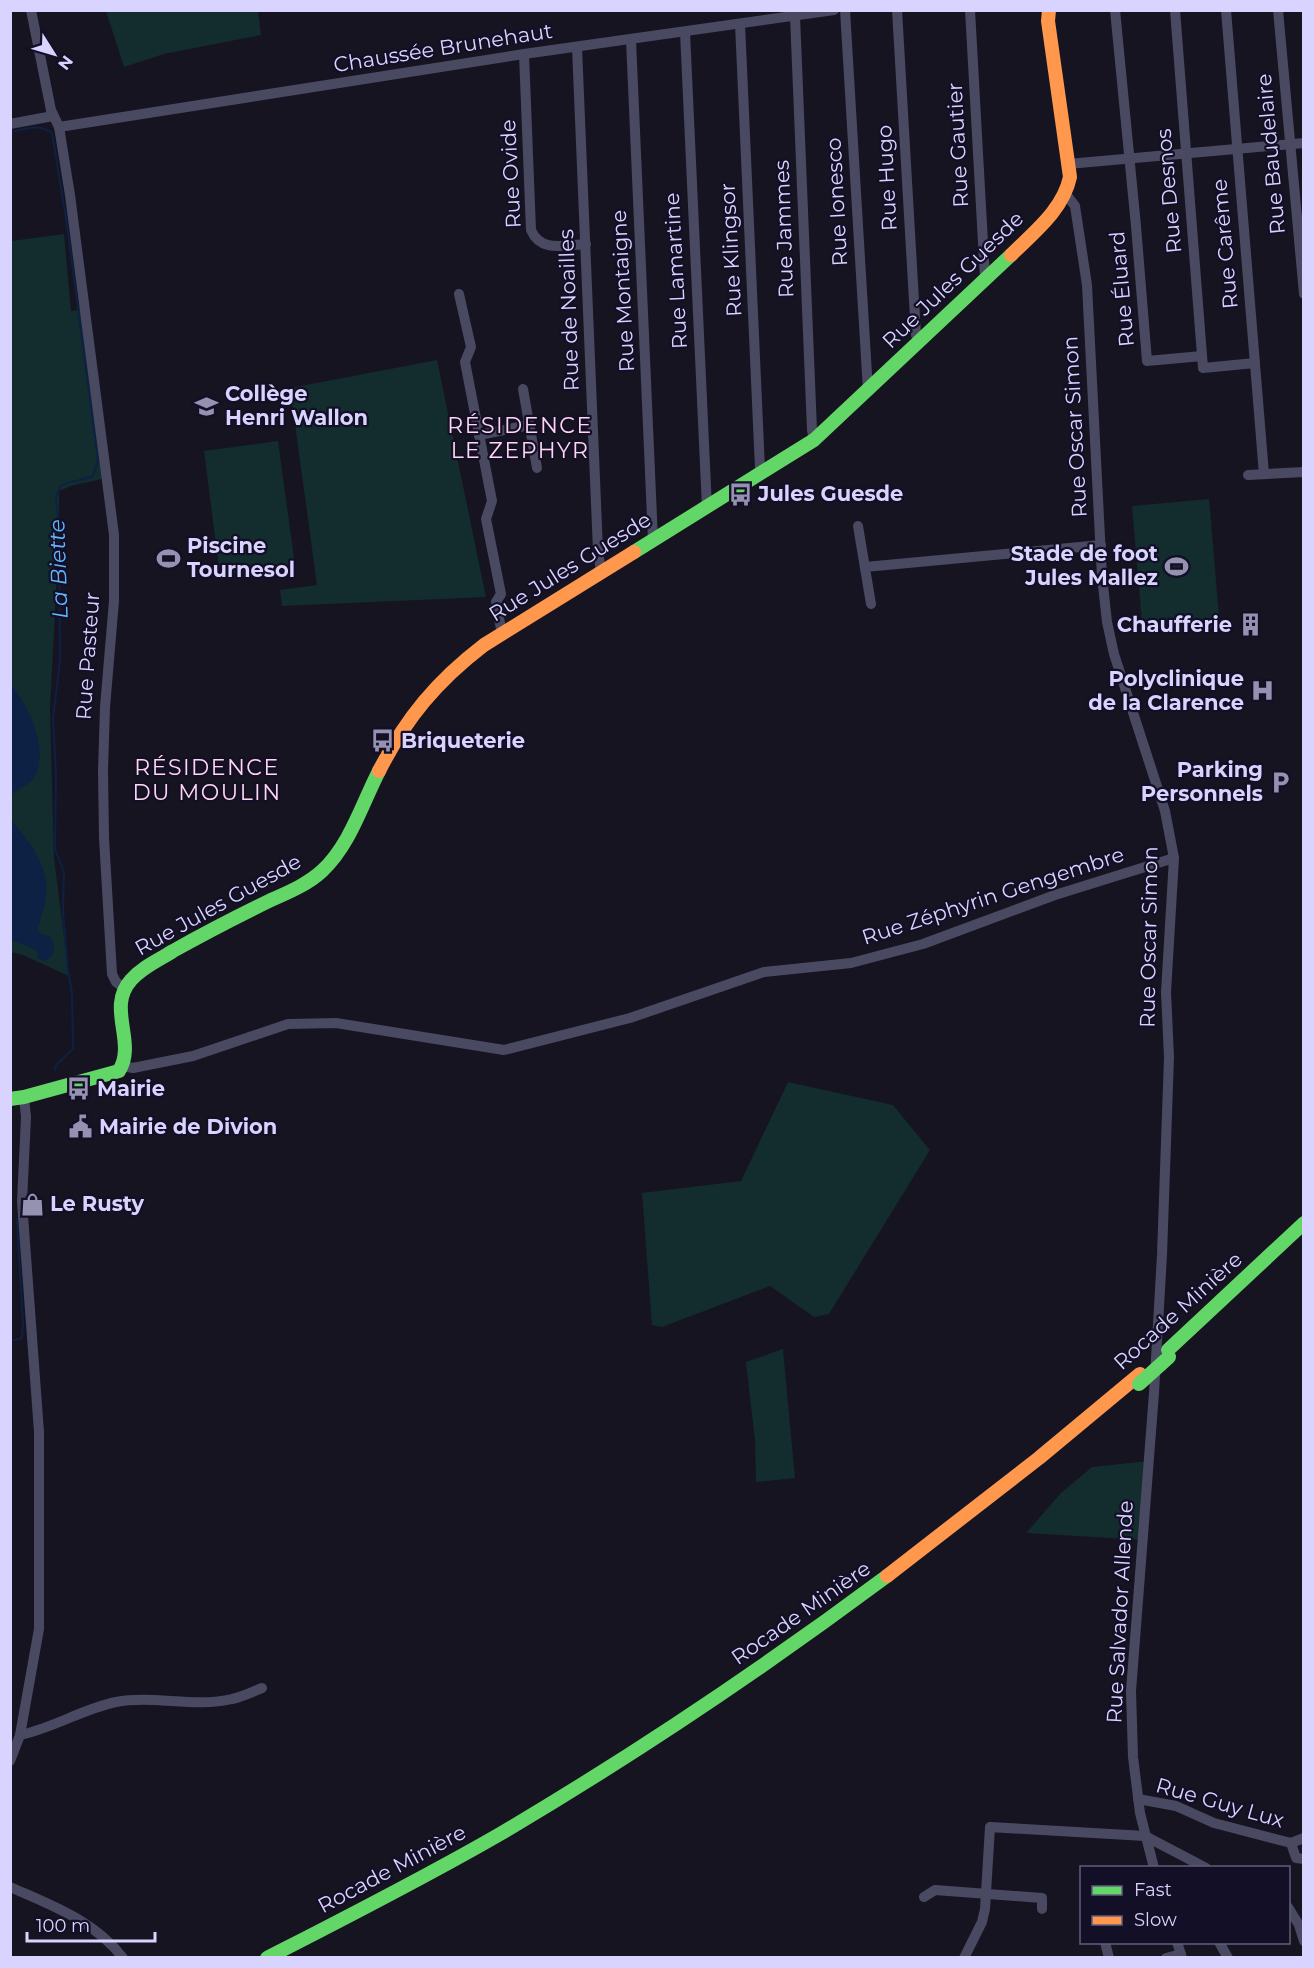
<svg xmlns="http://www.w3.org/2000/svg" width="1314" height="1968" font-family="Montserrat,sans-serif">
	<rect width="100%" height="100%" fill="#161421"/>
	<g fill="#132c2d">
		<path d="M106 11H258L261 35 164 54 124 67Z"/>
		<path d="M64 234 71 311 81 310 102 479 74 485 59 491V533L50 709 54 858 69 976 23 955 11 952V241Z"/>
		<path d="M437 360 486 597 282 606 280 590 317 585 290 388Z"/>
		<path d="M278 441 295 565 220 575 204 451Z"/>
		<path d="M1209 499 1220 627 1143 634 1132 506Z"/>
		<path d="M788 1082 893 1105 930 1150 829 1314 814 1317 770 1286 662 1327 652 1325 642 1193 741 1181Z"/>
		<path d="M783 1349 795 1478 756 1482 755 1441 746 1362Z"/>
		<path d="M1148 1461 1144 1540 1026 1533 1061 1493 1092 1467Z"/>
	</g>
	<g fill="#0d2144">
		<path d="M11 685C29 705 49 750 35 776 29 787 17 787 11 796Z"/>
		<path d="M11 820C32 844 52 870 45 903 43 913 39 921 38 931L41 934 49 936 54 944C54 953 52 959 43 961L37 957V952L34 949 11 940Z"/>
	</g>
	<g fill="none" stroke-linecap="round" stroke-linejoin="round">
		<g stroke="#0d2144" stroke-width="2">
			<path d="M10 132C25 129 40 123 52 133L66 218 98 459 93 476C82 481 71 480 60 486L56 498 59 528 60 660 53 719 56 775 55 849 64 872 63 912 68 972 72 992 73 1049 56 1065 55 1070"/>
			<path d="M10 1341 22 1338 23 1324 17 1220"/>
		</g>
		<g stroke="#4a4962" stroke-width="10">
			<path d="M31 10 51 110 59 127 70 195 114 535V601L105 707 103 771 104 838 112 974 116 982 124 988"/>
			<path d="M845 10 868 391"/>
			<path d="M897 10 916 335 919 342"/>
			<path d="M970 10 985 278"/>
			<path d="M1115 10 1136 226 1147 361 1202 356"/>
			<path d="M1175 10 1203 368 1255 363"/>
			<path d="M1226 10 1264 474"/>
			<path d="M1278 10 1304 294"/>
			<path d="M795 16 812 430 814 440"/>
			<path d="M740 24 760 469 762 474"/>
			<path d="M685 32 707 508"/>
			<path d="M631 40 653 540"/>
			<path d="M577 47 598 551 601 572"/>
			<path d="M524 54 531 230C541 253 564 245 586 244"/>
			<path d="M10 124 53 116"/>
			<path d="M59 127 524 54 834 10"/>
			<path d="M1068 164 1304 143"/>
			<path d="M1066 194 1075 206 1087 285 1102 576 1107 622 1114 654 1165 811 1174 858 1166 992 1169 1057 1162 1255 1154 1393 1131 1691 1133 1757 1140 1813 1154 1868"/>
			<path d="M459 294 471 347 465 362 492 501 486 519 501 594 496 602 502 634"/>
			<path d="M523 389 537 468"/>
			<path d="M479 435 529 425"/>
			<path d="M1248 475 1304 472"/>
			<path d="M858 526 871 604"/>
			<path d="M865 567 1101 545"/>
			<path d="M123 1066 133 1068 193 1056 288 1024 336 1023 504 1050 630 1018 764 972 851 963 923 944 1055 895 1174 858"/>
			<path d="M20 1735C54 1728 82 1709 116 1702 154 1695 194 1708 232 1699 242 1697 252 1692 262 1688"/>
			<path d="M10 1761 20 1735 39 1629V1432L22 1202 26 1117 24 1097"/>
			<path d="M1138 1799 1176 1806 1214 1823 1291 1843 1304 1838"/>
			<path d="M1291 1843 1296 1858 1304 1859"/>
			<path d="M10 1887C51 1905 95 1921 123 1958"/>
			<path d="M924 1897 935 1890 1042 1898V1909"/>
			<path d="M1288 1907 1299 1925 1304 1941"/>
			<path d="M1105 1942 1109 1958"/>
			<path d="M1177 1942 1182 1958"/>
			<path d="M1219 1942 1228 1958"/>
			<path d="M964 1958 982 1922 985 1909 990 1827 1145 1836 1206 1868"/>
			<path d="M1166 1958 1181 1954"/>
		</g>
		<g stroke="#63d668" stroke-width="14">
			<path d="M634 552 814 440 1011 255"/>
			<path d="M10 1099 24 1097 119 1071C137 1042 106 1008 131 980 142 967 159 960 173 951 205 933 238 916 271 900 289 892 308 884 322 871 350 845 362 804 379 771"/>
			<path d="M1168 1350 1304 1223"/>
			<path d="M267 1958C345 1918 424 1878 500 1834 634 1755 762 1669 887 1576"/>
		</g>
		<g stroke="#ff974d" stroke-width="14">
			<path d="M1011 255C1034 232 1063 210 1070 177L1048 21 1049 10"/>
			<path d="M379 771C406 718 437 681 484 645L634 552"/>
			<path d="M887 1576 1039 1458 1140 1374"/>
		</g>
		<path stroke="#63d668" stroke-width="14" d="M1139 1384 1169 1357"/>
	</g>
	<defs>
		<symbol id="school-bare" viewBox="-9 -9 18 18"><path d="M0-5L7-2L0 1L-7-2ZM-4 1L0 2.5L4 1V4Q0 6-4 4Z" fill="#9591b1" stroke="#130f26" stroke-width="2.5" paint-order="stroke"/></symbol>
		<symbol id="bus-bare" viewBox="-9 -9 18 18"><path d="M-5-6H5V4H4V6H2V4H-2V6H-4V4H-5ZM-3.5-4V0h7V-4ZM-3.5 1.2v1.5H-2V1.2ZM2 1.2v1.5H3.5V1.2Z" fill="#9591b1" stroke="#130f26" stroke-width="2.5" paint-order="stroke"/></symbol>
		<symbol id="stadium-bare" viewBox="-9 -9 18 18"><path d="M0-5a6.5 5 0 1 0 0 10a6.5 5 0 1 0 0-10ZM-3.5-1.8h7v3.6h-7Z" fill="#9591b1" stroke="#130f26" stroke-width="2.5" paint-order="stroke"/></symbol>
		<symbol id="building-bare" viewBox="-9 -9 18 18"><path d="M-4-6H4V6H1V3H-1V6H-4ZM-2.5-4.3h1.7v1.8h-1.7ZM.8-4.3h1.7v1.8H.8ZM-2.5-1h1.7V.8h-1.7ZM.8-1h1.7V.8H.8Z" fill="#9591b1" stroke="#130f26" stroke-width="2.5" paint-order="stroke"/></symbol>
		<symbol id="hospital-bare" viewBox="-9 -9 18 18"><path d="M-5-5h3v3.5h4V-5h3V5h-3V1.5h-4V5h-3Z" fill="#9591b1" stroke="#130f26" stroke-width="2.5" paint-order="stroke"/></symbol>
		<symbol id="parking-bare" viewBox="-9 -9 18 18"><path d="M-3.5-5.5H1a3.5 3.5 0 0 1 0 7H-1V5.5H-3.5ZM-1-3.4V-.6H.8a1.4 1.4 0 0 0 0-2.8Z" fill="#9591b1" stroke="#130f26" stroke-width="2.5" paint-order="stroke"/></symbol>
		<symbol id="civic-bare" viewBox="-9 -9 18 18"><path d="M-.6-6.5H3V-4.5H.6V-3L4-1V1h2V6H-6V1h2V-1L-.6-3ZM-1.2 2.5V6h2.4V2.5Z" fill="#9591b1" stroke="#130f26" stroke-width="2.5" paint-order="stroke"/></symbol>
		<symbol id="shop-bare" viewBox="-9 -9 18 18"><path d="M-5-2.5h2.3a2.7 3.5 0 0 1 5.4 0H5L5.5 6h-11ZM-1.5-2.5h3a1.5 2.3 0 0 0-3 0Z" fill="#9591b1" stroke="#130f26" stroke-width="2.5" paint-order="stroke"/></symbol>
	</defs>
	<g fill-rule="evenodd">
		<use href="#school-bare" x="190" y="390" width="33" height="33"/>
		<use href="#bus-bare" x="724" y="478" width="33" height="33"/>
		<use href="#stadium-bare" x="152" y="542" width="33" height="33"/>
		<use href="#stadium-bare" x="1160" y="550" width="33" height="33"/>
		<use href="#building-bare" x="1234" y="608" width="33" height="33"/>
		<use href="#hospital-bare" x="1246" y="674" width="33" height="33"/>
		<use href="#bus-bare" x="366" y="724" width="33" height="33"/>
		<use href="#parking-bare" x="1264" y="766" width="33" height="33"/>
		<use href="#bus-bare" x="62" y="1072" width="33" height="33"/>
		<use href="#civic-bare" x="64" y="1110" width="33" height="33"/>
		<use href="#shop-bare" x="16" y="1188" width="33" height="33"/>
	</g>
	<g text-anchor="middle" stroke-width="4.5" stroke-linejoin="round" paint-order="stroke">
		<g font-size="21" fill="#d9d4ff" stroke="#130f26">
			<text transform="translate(443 48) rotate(-9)" y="7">Chaussée Brunehaut</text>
			<text transform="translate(958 145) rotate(-93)" y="7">Rue Gautier</text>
			<text transform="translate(1271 154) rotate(-95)" y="7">Rue Baudelaire</text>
			<text transform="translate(511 174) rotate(-93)" y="7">Rue Ovide</text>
			<text transform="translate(887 178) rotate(-93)" y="7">Rue Hugo</text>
			<text transform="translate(1169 191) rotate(-95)" y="7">Rue Desnos</text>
			<text transform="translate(837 202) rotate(-93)" y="7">Rue Ionesco</text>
			<text transform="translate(784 229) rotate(-92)" y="7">Rue Jammes</text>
			<text transform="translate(1225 244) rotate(-95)" y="7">Rue Carême</text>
			<text transform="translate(731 250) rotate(-93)" y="7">Rue Klingsor</text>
			<text transform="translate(676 271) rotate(-93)" y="7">Rue Lamartine</text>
			<text transform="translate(953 280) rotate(-44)" y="7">Rue Jules Guesde</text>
			<text transform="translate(1122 289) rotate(-95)" y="7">Rue Éluard</text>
			<text transform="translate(623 291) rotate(-93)" y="7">Rue Montaigne</text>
			<text transform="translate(569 310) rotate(-92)" y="7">Rue de Noailles</text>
			<text transform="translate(1075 427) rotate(-93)" y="7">Rue Oscar Simon</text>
			<text transform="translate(570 567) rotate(-32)" y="7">Rue Jules Guesde</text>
			<text transform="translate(88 656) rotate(-86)" y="7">Rue Pasteur</text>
			<text transform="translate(993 896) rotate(-18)" y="7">Rue Zéphyrin Gengembre</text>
			<text transform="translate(218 905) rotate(-29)" y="7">Rue Jules Guesde</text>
			<text transform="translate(1149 937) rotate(-89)" y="7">Rue Oscar Simon</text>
			<text transform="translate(1178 1311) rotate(-42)" y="7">Rocade Minière</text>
			<text transform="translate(1120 1612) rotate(-87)" y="7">Rue Salvador Allende</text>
			<text transform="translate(801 1613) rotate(-35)" y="7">Rocade Minière</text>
			<text transform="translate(1220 1803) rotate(16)" y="7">Rue Guy Lux</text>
			<text transform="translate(392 1869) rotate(-28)" y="7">Rocade Minière</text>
		</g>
		<g font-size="21" font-weight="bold" fill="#d9d4ff" stroke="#130f26" text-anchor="start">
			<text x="225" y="401">Collège<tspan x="225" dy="24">Henri Wallon</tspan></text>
			<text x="758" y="501">Jules Guesde</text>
			<text x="187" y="553">Piscine<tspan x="187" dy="24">Tournesol</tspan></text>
			<text x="1158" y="561" text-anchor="end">Stade de foot<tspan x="1158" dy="24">Jules Mallez</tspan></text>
			<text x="1232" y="632" text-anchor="end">Chaufferie</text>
			<text x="1244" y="686" text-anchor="end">Polyclinique<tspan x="1244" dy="24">de la Clarence</tspan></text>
			<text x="401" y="748">Briqueterie</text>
			<text x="1263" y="777" text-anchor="end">Parking<tspan x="1263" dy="24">Personnels</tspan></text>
			<text x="97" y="1096">Mairie</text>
			<text x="99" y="1134">Mairie de Divion</text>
			<text x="50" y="1211">Le Rusty</text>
		</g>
		<g font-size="22" letter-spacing="1.5" fill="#ffd6f0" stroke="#130f26">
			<text x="520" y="433">RÉSIDENCE<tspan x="520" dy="25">LE ZEPHYR</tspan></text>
			<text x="207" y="775">RÉSIDENCE<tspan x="207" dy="25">DU MOULIN</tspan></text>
		</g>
		<g font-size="22" font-style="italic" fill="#62b6ff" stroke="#130f26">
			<text transform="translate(58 569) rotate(-92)" y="8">La Biette</text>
		</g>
	</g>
	<rect width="1314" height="1968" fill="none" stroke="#d9d4ff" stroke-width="24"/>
	<rect x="1080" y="1866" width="210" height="78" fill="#130f26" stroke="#625e7d" stroke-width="1.5"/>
	<rect x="1092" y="1886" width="30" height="9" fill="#63d668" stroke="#625e7d" stroke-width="1.5"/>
	<text x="1134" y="1896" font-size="18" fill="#d9d4ff">Fast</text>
	<rect x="1092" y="1916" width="30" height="9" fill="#ff974d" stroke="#625e7d" stroke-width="1.5"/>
	<text x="1134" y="1926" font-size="18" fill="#d9d4ff">Slow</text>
	<g transform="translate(54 54) rotate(127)" stroke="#130f26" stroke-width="4.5" paint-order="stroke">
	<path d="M0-4.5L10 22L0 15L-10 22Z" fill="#d9d4ff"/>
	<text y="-9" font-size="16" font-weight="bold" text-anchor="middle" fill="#d9d4ff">N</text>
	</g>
	<path d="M27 1932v9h128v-9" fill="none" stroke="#d9d4ff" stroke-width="3"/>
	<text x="36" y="1932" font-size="18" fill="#d9d4ff" stroke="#130f26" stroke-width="4.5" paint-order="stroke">100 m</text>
</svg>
